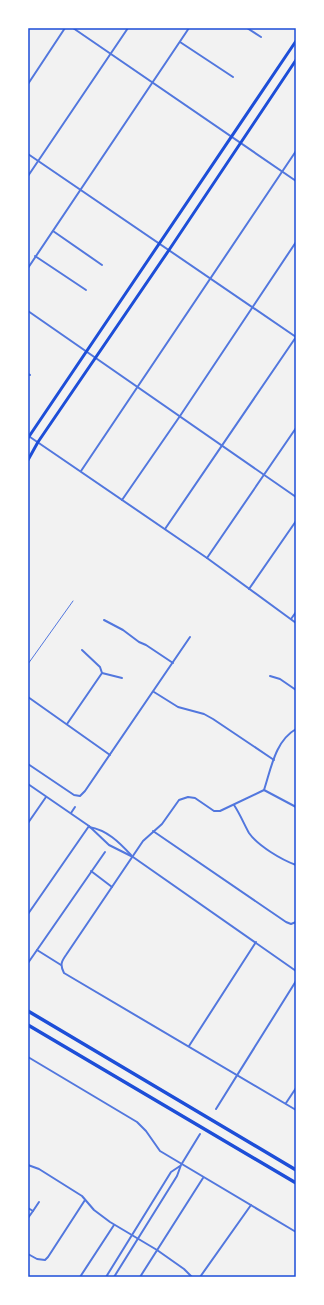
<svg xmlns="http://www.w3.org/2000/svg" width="324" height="1305" font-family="Poppins,sans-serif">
	<rect width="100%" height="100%" fill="#f2f2f2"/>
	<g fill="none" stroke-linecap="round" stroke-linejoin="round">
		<path stroke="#5277de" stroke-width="1" d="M28 664 73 601"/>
		<g stroke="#5277de" stroke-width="2">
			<path d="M73 28 296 181"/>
			<path d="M247 28 261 37"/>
			<path d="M180 42 233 77"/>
			<path d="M28 84 65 28"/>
			<path d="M28 176 128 28"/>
			<path d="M53 231 102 265"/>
			<path d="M35 256 86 290"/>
			<path d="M28 268 189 28"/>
			<path d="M28 311 296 497"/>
			<path d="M28 374 30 375"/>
			<path d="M81 471 296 151"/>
			<path d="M122 500 180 416 296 242"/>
			<path d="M165 529 296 337"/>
			<path d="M207 558 296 428"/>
			<path d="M249 589 296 521"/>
			<path d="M291 619 296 612"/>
			<path d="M104 620 123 630 139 642 146 645 173 663"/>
			<path d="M82 650 100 667 102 673 122 678"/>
			<path d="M270 676 280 679 296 690"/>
			<path d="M154 692 178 707 204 714 213 719 274 760"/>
			<path d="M28 697 110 755"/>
			<path d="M67 724 102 673"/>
			<path d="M296 729C275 741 271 769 264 790L220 811H214L195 798 188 797 179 800 162 824 143 841 66 955C61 962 60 965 64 973L296 1110"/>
			<path d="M28 764 74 795 80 796 85 791 190 637"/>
			<path d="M264 790 296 807"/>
			<path d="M234 805C240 814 244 824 249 833 258 846 282 860 296 865"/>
			<path d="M71 813 75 807"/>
			<path d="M28 823 46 797"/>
			<path d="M153 831 286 922 291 924 296 922"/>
			<path d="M91 871 112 887"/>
			<path d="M28 914 89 826"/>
			<path d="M37 950 61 965"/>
			<path d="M28 963 105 852"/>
			<path d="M189 1046 256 942"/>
			<path d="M28 1057 137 1122 146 1131 160 1151 296 1232"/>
			<path d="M286 1103 296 1088"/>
			<path d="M216 1109 296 981"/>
			<path d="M28 1165 39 1169 82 1196 94 1210 110 1222 157 1250 184 1269 192 1277"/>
			<path d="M28 1208 33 1211 28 1218"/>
			<path d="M33 1211 39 1202"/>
			<path d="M28 1254 37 1259 45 1260 48 1257 85 1200"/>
			<path d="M80 1277 114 1225"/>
			<path d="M106 1277 171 1172 180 1166"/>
			<path d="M114 1277 177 1176 181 1165 200 1134"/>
			<path d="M140 1277 203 1178"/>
			<path d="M200 1277 251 1205"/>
		</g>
		<g stroke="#5277de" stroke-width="2">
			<path d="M28 154 296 337"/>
			<path d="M30 437 207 558 296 623"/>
			<path d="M28 784 89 826 109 845 133 857 296 971"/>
			<path d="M89 827C107 830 119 842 131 855"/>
		</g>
		<g stroke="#1d4ed8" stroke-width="3">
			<path d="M28 438 296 41"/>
			<path d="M28 460 38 442 169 250 296 60"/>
		</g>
		<g stroke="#1d4ed8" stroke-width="3.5">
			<path d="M28 1011 296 1170"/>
			<path d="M28 1025 296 1183"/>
		</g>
	</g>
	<rect width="324" height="1305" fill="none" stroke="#ffffff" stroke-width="58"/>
	<rect x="29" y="29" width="266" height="1247" fill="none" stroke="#1d4ed8" stroke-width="1.5"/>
</svg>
